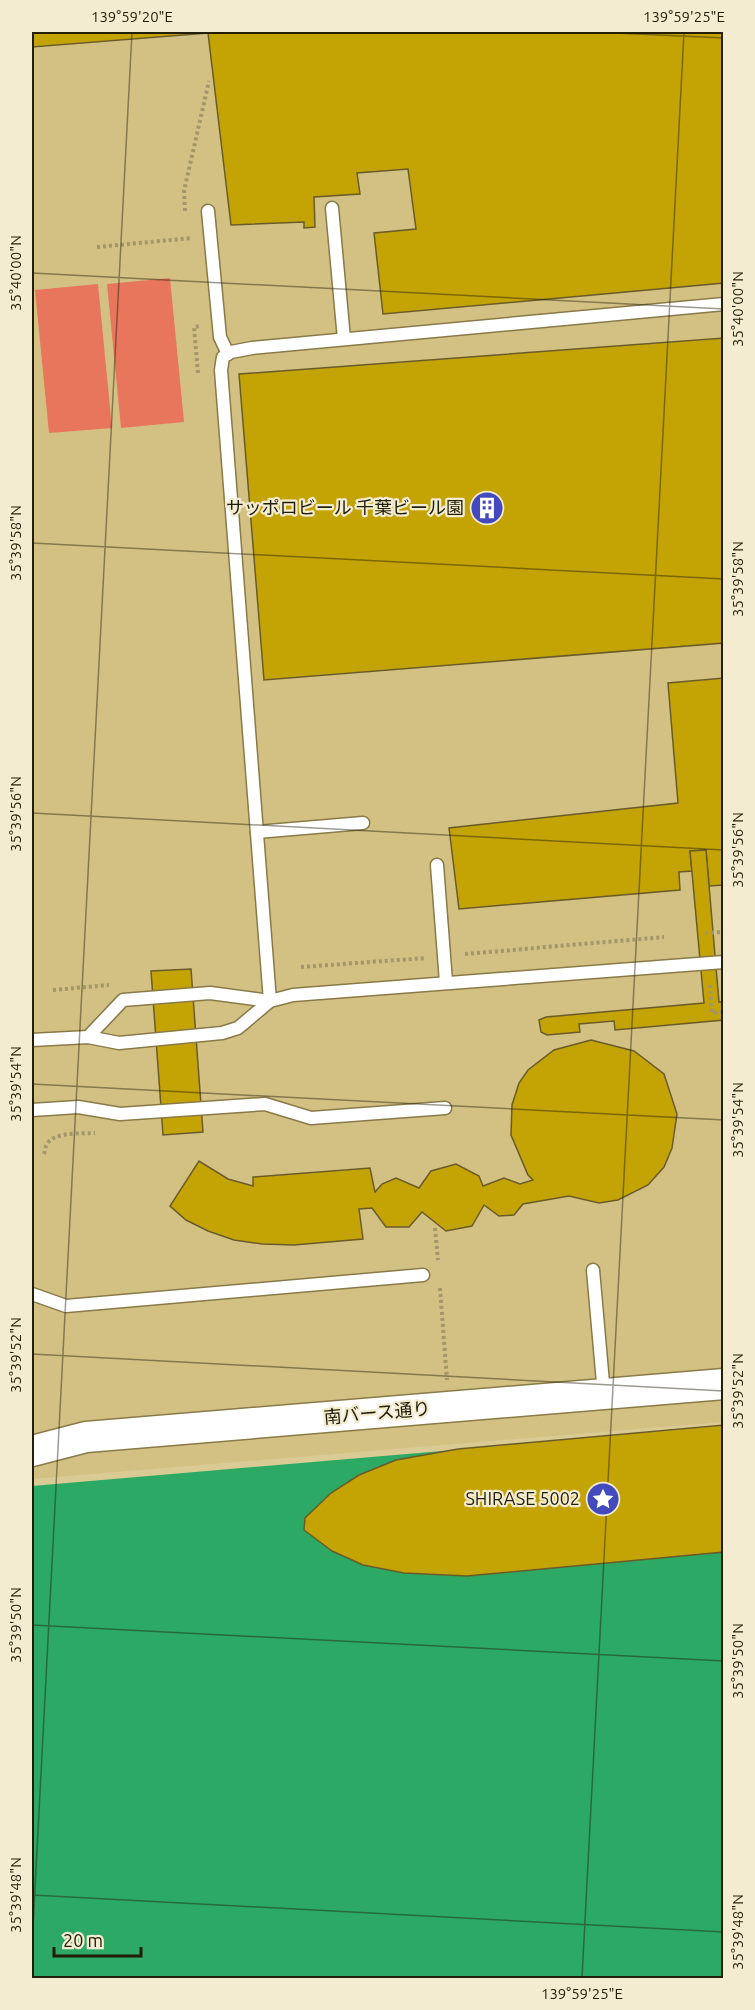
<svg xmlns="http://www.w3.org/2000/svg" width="755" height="2010" font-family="Ubuntu,'Noto Sans JP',sans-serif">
	<rect width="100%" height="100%" fill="#dacb95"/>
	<path fill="#d3c184" d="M32 32H723V1422L32 1479Z"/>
	<g fill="#e8765c">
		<path d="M170 278 184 422 121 428 107 284Z"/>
		<path d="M98 284 112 428 49 433 35 290Z"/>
	</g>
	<path fill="#2ca964" d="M723 1427V1978H32V1486Z"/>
	<g fill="#c4a305" stroke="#6a5c29" stroke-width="1.5">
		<path d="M32 32H724V283L383 314 374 233 416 229 408 169 357 173 360 194 314 197 315 227 304 228V222L231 225 208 33 32 47Z"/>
		<path d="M724 338V643L264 680 239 374Z"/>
		<path d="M724 678V885L709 886 706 850 690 851 692 871 679 872 680 890 459 909 449 828 678 803 668 683Z"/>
		<path d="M706 850 719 1002H724V1020L615 1030 614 1021 579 1024 580 1032 547 1035 541 1032 539 1020 546 1017 704 1003 690 851Z"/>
		<path d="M191 969 203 1132 163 1135 151 971Z"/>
		<path d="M591 1040 634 1051 664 1074 677 1114 672 1148 664 1167 648 1185 618 1200 599 1203 569 1196 523 1204 514 1215 499 1216 484 1205 472 1226 446 1231 422 1212 409 1227H386L372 1208 359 1209 363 1239 294 1245 262 1244 234 1240 208 1231 186 1220 170 1206 199 1161 228 1179 253 1186V1177L370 1168 375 1192 382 1184 396 1178 419 1188 431 1171 456 1164 479 1176 483 1186 504 1178 520 1184 533 1180 528 1175 511 1135 512 1105 519 1083 528 1070 554 1050Z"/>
		<path d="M724 1425V1552L467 1576 404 1573 363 1565 332 1551 304 1530 305 1518 331 1493 359 1475 396 1460 458 1449Z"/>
	</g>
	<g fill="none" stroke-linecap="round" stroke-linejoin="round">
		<defs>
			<g id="service">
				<path d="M332 208 344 339"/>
				<path d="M208 211 220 337 228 354"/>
				<path d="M257 832 363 823"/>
				<path d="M437 865 446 982"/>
				<path d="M88 1037 123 1000 210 993 270 1001 221 370 223 357 231 352 252 348 724 304"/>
				<path d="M32 1040 88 1037 119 1043 222 1033 238 1028 270 1001 293 995 724 962"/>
				<path d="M32 1110 78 1107 120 1114 265 1104 311 1118 445 1108"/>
				<path d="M593 1270 604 1394"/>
				<path d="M32 1294 66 1306 423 1275"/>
			</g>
			<path id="tertiary" d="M32 1451 86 1437 724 1384"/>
		</defs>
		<use href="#service" stroke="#897a47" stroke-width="15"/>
		<use href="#tertiary" stroke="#897a47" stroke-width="33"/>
		<g stroke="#a2966a" stroke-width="4" stroke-dasharray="3 3" stroke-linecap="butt">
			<path d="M185 211 184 191 209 81"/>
			<path d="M97 247 192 238"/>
			<path d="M198 373 194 327 200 326"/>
			<path d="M705 933 724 932"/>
			<path d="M465 954 664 937"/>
			<path d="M301 967 426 958"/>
			<path d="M710 985 712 1013 724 1012"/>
			<path d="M53 990 109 985"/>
			<path d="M44 1154C45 1151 45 1147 47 1144 55 1131 82 1134 95 1133"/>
			<path d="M435 1228 438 1260"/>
			<path d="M440 1288 447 1380"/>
		</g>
		<use href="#service" stroke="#fff" stroke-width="12"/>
		<use href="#tertiary" stroke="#fff" stroke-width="30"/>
	</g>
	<path fill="none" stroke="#231e08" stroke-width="1.5" stroke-opacity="0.45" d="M593 32 724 38M32 273 724 309M32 543 724 579M32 813 724 850M32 1084 724 1120M32 1354 724 1391M32 1625 724 1661M32 1895 724 1932M32 1946 132 32M582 1978 684 32"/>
	<defs>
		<symbol id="building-disc" viewBox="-11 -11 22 22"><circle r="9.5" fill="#424abe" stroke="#f3ecd1"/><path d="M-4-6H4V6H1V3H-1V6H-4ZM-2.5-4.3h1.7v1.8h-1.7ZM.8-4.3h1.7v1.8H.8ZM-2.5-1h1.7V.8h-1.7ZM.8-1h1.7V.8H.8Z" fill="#fff"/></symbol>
		<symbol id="sight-disc" viewBox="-11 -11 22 22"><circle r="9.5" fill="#424abe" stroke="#f3ecd1"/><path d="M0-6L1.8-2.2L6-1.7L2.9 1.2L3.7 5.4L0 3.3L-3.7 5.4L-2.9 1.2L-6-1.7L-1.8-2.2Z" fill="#fff"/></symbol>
	</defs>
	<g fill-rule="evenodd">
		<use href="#building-disc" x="468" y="489" width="38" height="38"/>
		<use href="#sight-disc" x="584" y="1480" width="38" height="38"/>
	</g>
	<g text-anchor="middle" stroke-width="4.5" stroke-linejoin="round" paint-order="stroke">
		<g font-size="18" fill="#231e08" stroke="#f3ecd1" text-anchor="end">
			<text x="464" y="514">サッポロビール 千葉ビール園</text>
			<text x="580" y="1505">SHIRASE 5002</text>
		</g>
		<g font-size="18" fill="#231e08" stroke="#f3ecd1">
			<text transform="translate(377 1413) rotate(-5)" y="6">南バース通り</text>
		</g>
	</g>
	<rect width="755" height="2010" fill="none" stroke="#f3ecd1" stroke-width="66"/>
	<path d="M54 1947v9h87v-9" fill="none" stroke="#231e08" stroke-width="3"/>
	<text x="63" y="1947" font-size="18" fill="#231e08" stroke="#f3ecd1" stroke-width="4.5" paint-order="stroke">20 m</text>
	<rect x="33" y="33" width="689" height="1944" fill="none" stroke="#231e08" stroke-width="2"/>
	<g font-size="15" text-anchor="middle" fill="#231e08">
		<text x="132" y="22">139°59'20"E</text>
		<text x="684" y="22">139°59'25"E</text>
		<text transform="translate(16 273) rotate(-90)" y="5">35°40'00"N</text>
		<text transform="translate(738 309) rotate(-90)" y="5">35°40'00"N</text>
		<text transform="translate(16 543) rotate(-90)" y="5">35°39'58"N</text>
		<text transform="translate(738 579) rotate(-90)" y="5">35°39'58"N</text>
		<text transform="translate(16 814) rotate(-90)" y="5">35°39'56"N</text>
		<text transform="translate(738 850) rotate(-90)" y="5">35°39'56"N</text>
		<text transform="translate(16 1084) rotate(-90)" y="5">35°39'54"N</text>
		<text transform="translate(738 1120) rotate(-90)" y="5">35°39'54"N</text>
		<text transform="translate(16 1355) rotate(-90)" y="5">35°39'52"N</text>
		<text transform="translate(738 1391) rotate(-90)" y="5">35°39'52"N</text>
		<text transform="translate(16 1625) rotate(-90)" y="5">35°39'50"N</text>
		<text transform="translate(738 1661) rotate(-90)" y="5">35°39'50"N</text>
		<text transform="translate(16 1895) rotate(-90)" y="5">35°39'48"N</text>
		<text transform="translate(738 1932) rotate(-90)" y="5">35°39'48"N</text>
		<text x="582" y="1999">139°59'25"E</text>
	</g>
</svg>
